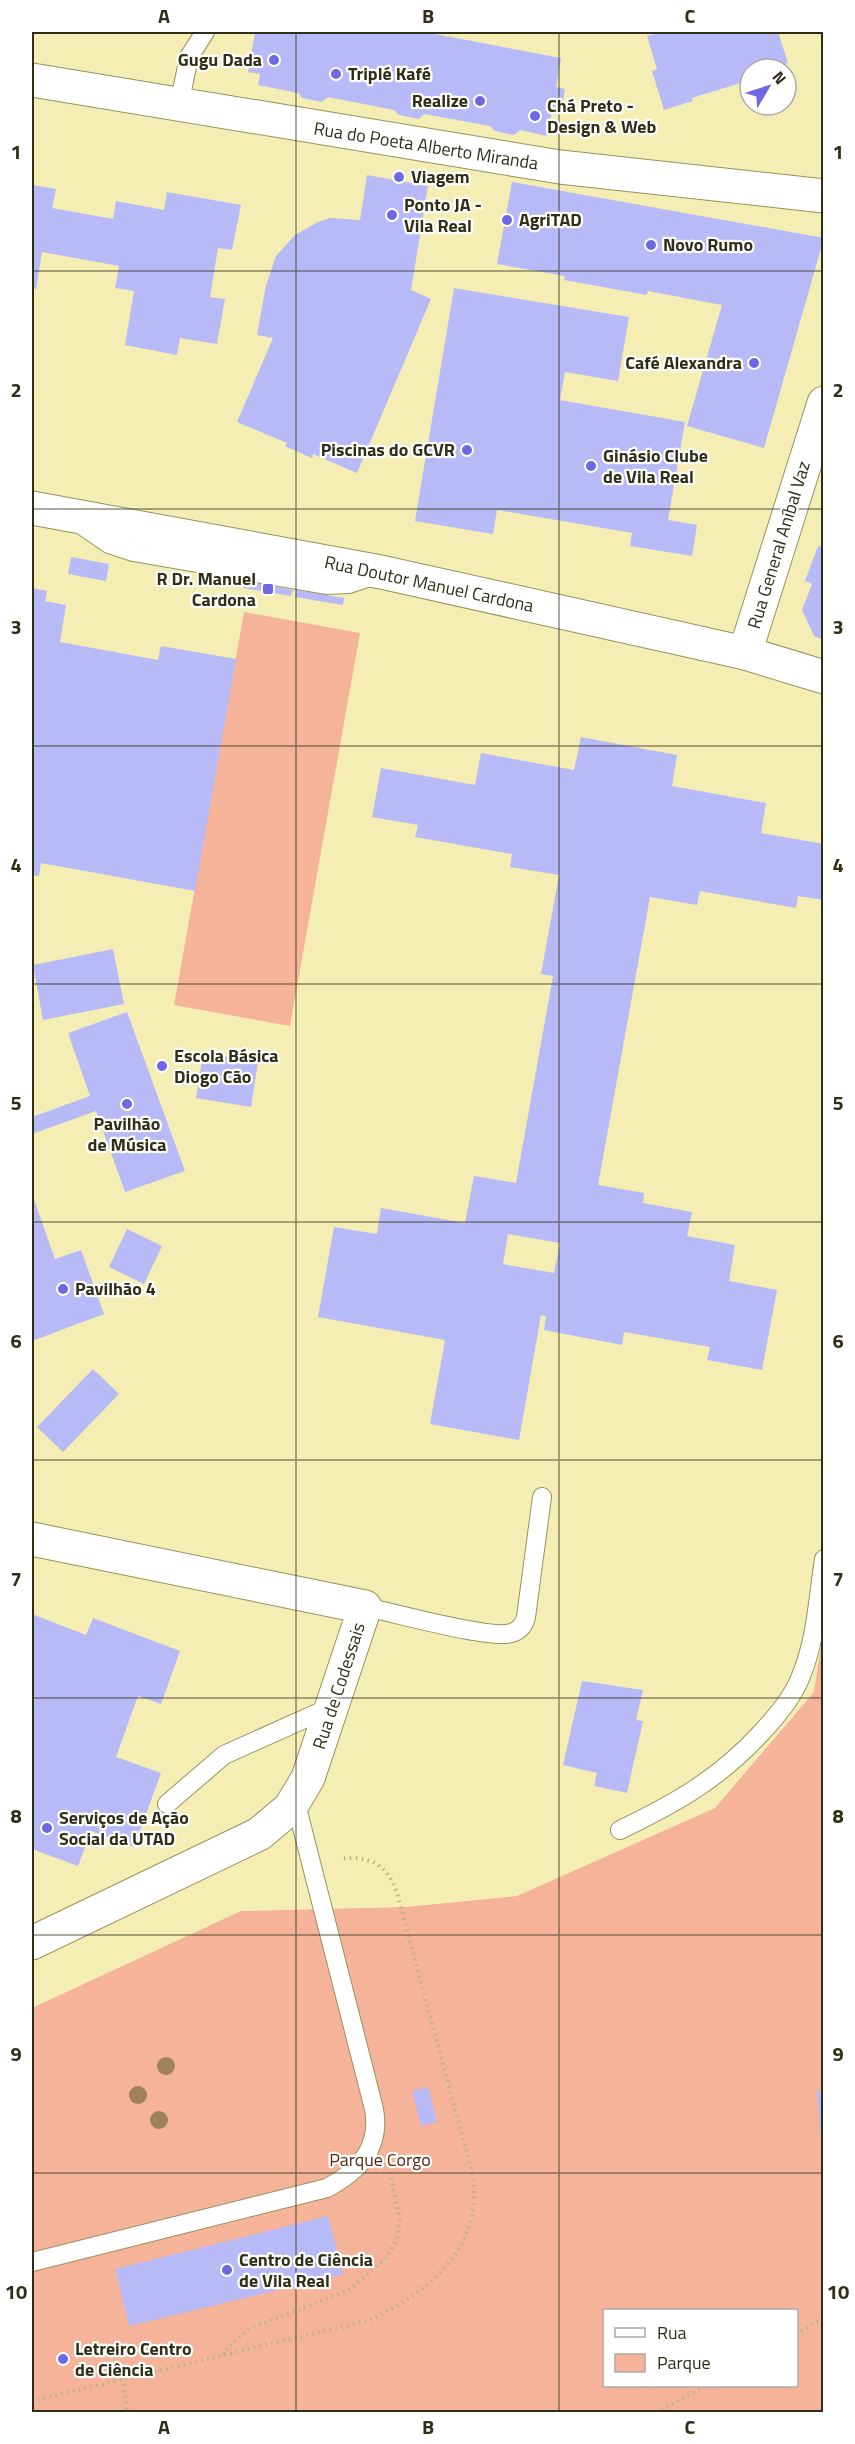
<svg xmlns="http://www.w3.org/2000/svg" width="855" height="2444" font-family="'Titillium Web',sans-serif">
	<rect width="100%" height="100%" fill="#f4eeb5"/>
	<g fill="#f5b49a" fill-rule="evenodd">
		<path d="M244 612 360 633 290 1026 174 1005Z"/>
		<path d="M823 1634V2412H32V2008L241 1911 406 1907 517 1896 715 1808 814 1692ZM604 2310H796V2386H604Z"/>
	</g>
	<g fill="#b7baf6" fill-rule="evenodd">
		<path d="M255 32H424L561 58 556 87 565 89 561 113 552 111 547 136 520 130 514 135 495 131 490 126 424 114 419 119 399 115 394 110 328 97 322 102 302 98 298 93 258 85 260 74 248 72Z"/>
		<path d="M661 32H778L788 63 769 69H750V80L692 98 693 101 664 110 652 71 657 69 647 36Z"/>
		<path d="M367 175 428 186 411 290 431 299 357 473 313 454 312 458 285 446 287 443 237 422 273 338 257 335 266 285 276 256 295 235 318 222 330 218 360 220Z"/>
		<path d="M512 182 824 238 764 448 687 426 722 305 648 291 647 295 564 280 565 276 497 264Z"/>
		<path d="M32 185 56 189 52 208 113 219 116 201 164 210 167 192 241 205 232 250 218 248 210 297 225 299 217 344 180 338 177 355 125 345 134 291 115 288 119 266 42 252 36 289 32 288Z"/>
		<path d="M454 288 629 317 618 381 565 372 560 400 685 422 668 520 697 525 692 556 630 546 632 533 497 510 493 534 415 521Z"/>
		<path d="M818 546 824 548V640L814 636 802 610 812 584 805 581Z"/>
		<path d="M71 557 109 564 106 581 68 574Z"/>
		<path d="M245 581 293 590 291 596 243 588Z"/>
		<path d="M32 588 47 591 45 601 66 605 60 642 158 660 161 646 236 659 195 891 41 863 39 876 32 875Z"/>
		<path d="M296 590 344 598 343 605 295 597Z"/>
		<path d="M581 737 677 755 672 786 766 803 761 833 824 844V900L798 896 796 908 700 891 697 905 650 897 598 1185 644 1193 643 1203 692 1212 687 1236 735 1245 729 1281 777 1290 762 1370 707 1360 710 1347 624 1332 622 1345 544 1330 546 1316 541 1315 519 1440 430 1424 445 1340 318 1317 334 1227 377 1234 381 1208 465 1223 474 1176 516 1183 553 976 541 974 559 875 510 867 512 854 415 837 418 825 372 817 381 768 475 785 481 753 574 770ZM508 1234 560 1243 554 1273 503 1264Z"/>
		<path d="M113 949 124 1004 43 1020 33 965Z"/>
		<path d="M127 1012 185 1171 125 1192 96 1111 32 1134V1117L90 1096 68 1033Z"/>
		<path d="M203 1053 258 1062 251 1107 196 1098Z"/>
		<path d="M32 1194 55 1259 81 1250 104 1314 32 1341Z"/>
		<path d="M127 1229 162 1246 144 1284 109 1267Z"/>
		<path d="M93 1369 119 1394 63 1452 37 1427Z"/>
		<path d="M32 1614 86 1635 93 1618 180 1651 161 1704 138 1696 116 1757 161 1773 134 1847 91 1831 78 1866 32 1849Z"/>
		<path d="M582 1681 643 1690 636 1720 643 1721 627 1793 594 1786 597 1773 563 1765Z"/>
		<path d="M428 2087 437 2122 421 2126 412 2091Z"/>
		<path d="M817 2090H824V2139L821 2140Z"/>
		<path d="M328 2216 343 2274 129 2326 115 2269Z"/>
	</g>
	<g fill="none" stroke-linecap="round" stroke-linejoin="round">
		<defs>
			<g id="lane">
				<path d="M179 105 189 57 205 32"/>
				<path d="M77 522 109 544 133 552 326 585 349 584 373 576"/>
				<path d="M365 1607C392 1612 491 1640 511 1633 519 1631 524 1625 526 1617L542 1497"/>
				<path d="M167 1804 224 1755 331 1707"/>
				<path d="M620 1830C676 1803 719 1779 762 1732 777 1716 793 1697 801 1676 816 1640 818 1598 824 1559"/>
				<path d="M32 2262 327 2188C359 2171 381 2148 374 2109L295 1800"/>
			</g>
			<g id="street">
				<path d="M32 80 560 167 824 196"/>
				<path d="M32 508 381 572 745 653 824 677"/>
				<path d="M745 653 824 403"/>
				<path d="M32 1539 365 1607 308 1778 290 1808 259 1834 32 1943"/>
			</g>
		</defs>
		<use href="#lane" stroke="#99925d" stroke-width="20"/>
		<use href="#street" stroke="#99925d" stroke-width="35"/>
		<g stroke="#b8b385" stroke-width="4" stroke-dasharray="1.5 4.5" stroke-linecap="butt">
			<path d="M796 2334 824 2317"/>
			<path d="M223 2355 233 2342 251 2328 351 2289 387 2257 397 2239 400 2221 390 2173"/>
			<path d="M123 2378 127 2412"/>
			<path d="M32 2401 370 2320C432 2290 485 2246 472 2172L397 1893C387 1864 370 1855 340 1859"/>
			<path d="M656 2412 706 2386"/>
		</g>
		<use href="#lane" stroke="#fff" stroke-width="18"/>
		<use href="#street" stroke="#fff" stroke-width="33"/>
	</g>
	<g fill="#9f815b">
		<circle cx="166" cy="2066" r="9"/>
		<circle cx="138" cy="2095" r="9"/>
		<circle cx="159" cy="2120" r="9"/>
	</g>
	<path fill="none" stroke="#312e18" stroke-width="1.5" stroke-opacity="0.55" d="M296 32V2412M559 32V2412M32 271H824M32 509H824M32 746H824M32 984H824M32 1222H824M32 1460H824M32 1698H824M32 1935H824M32 2173H824"/>
	<g fill="#6f68e2" stroke="#fff" stroke-width="2">
		<circle cx="274" cy="60" r="6"/>
		<circle cx="336" cy="74" r="6"/>
		<circle cx="480" cy="101" r="6"/>
		<circle cx="535" cy="116" r="6"/>
		<circle cx="399" cy="177" r="6"/>
		<circle cx="392" cy="215" r="6"/>
		<circle cx="507" cy="220" r="6"/>
		<circle cx="651" cy="245" r="6"/>
		<circle cx="754" cy="363" r="6"/>
		<circle cx="467" cy="450" r="6"/>
		<circle cx="591" cy="466" r="6"/>
		<rect x="262" y="583" width="12" height="12" rx="3"/>
		<circle cx="162" cy="1066" r="6"/>
		<circle cx="127" cy="1104" r="6"/>
		<circle cx="63" cy="1289" r="6"/>
		<circle cx="47" cy="1828" r="6"/>
		<circle cx="227" cy="2270" r="6"/>
		<circle cx="63" cy="2359" r="6"/>
	</g>
	<g text-anchor="middle" stroke-width="4.5" stroke-linejoin="round" paint-order="stroke">
		<g font-size="18" font-weight="bold" fill="#312e18" stroke="#fff" text-anchor="start">
			<text x="262" y="66" text-anchor="end">Gugu Dada</text>
			<text x="348" y="80">Triplé Kafé</text>
			<text x="468" y="107" text-anchor="end">Realize</text>
			<text x="547" y="112">Chá Preto -<tspan x="547" dy="21">Design &amp; Web</tspan></text>
			<text x="411" y="183">Viagem</text>
			<text x="404" y="211">Ponto JA -<tspan x="404" dy="21">Vila Real</tspan></text>
			<text x="519" y="226">AgriTAD</text>
			<text x="663" y="251">Novo Rumo</text>
			<text x="742" y="369" text-anchor="end">Café Alexandra</text>
			<text x="455" y="456" text-anchor="end">Piscinas do GCVR</text>
			<text x="603" y="462">Ginásio Clube<tspan x="603" dy="21">de Vila Real</tspan></text>
			<text x="256" y="585" text-anchor="end">R Dr. Manuel<tspan x="256" dy="21">Cardona</tspan></text>
			<text x="174" y="1062">Escola Básica<tspan x="174" dy="21">Diogo Cão</tspan></text>
			<text x="127" y="1130" text-anchor="middle">Pavilhão<tspan x="127" dy="21">de Música</tspan></text>
			<text x="75" y="1295">Pavilhão 4</text>
			<text x="59" y="1824">Serviços de Ação<tspan x="59" dy="21">Social da UTAD</tspan></text>
			<text x="239" y="2266">Centro de Ciência<tspan x="239" dy="21">de Vila Real</tspan></text>
			<text x="75" y="2355">Letreiro Centro<tspan x="75" dy="21">de Ciência</tspan></text>
		</g>
		<g font-size="18" fill="#312e18" stroke="#fff">
			<text transform="translate(426 146) rotate(9)" y="6">Rua do Poeta Alberto Miranda</text>
			<text transform="translate(779 545) rotate(-73)" y="6">Rua General Aníbal Vaz</text>
			<text transform="translate(429 584) rotate(12)" y="6">Rua Doutor Manuel Cardona</text>
			<text transform="translate(339 1686) rotate(-72)" y="6">Rua de Codessais</text>
		</g>
		<g font-size="18" fill="#5a2812" stroke="#fff">
			<text x="380" y="2166">Parque Corgo</text>
		</g>
	</g>
	<rect width="855" height="2444" fill="none" stroke="#ffffff" stroke-width="66"/>
	<rect x="603" y="2309" width="195" height="78" fill="#ffffff" stroke="#adaba3" stroke-width="1.5"/>
	<rect x="615" y="2328" width="30" height="9" fill="#ffffff" stroke="#adaba3" stroke-width="1.5"/>
	<text x="657" y="2339" font-size="18" fill="#312e18">Rua</text>
	<rect x="615" y="2354" width="30" height="18" fill="#f5b49a" stroke="#adaba3" stroke-width="1.5"/>
	<text x="657" y="2369" font-size="18" fill="#312e18">Parque</text>
	<g transform="translate(768 87) rotate(51)"><circle r="28" fill="#ffffff" stroke="#adaba3" stroke-width="1.5"/>
	<path d="M0-4.5L10 22L0 15L-10 22Z" fill="#6f68e2"/>
	<text y="-9" font-size="16" font-weight="bold" text-anchor="middle" fill="#312e18">N</text>
	</g>
	<rect x="33" y="33" width="789" height="2378" fill="none" stroke="#312e18" stroke-width="2"/>
	<g font-size="20" text-anchor="middle" font-weight="bold" fill="#312e18">
		<text x="164" y="23">A</text>
		<text x="428" y="23">B</text>
		<text x="690" y="23">C</text>
		<text x="16" y="159">1</text>
		<text x="838" y="159">1</text>
		<text x="16" y="397">2</text>
		<text x="838" y="397">2</text>
		<text x="16" y="634">3</text>
		<text x="838" y="634">3</text>
		<text x="16" y="872">4</text>
		<text x="838" y="872">4</text>
		<text x="16" y="1110">5</text>
		<text x="838" y="1110">5</text>
		<text x="16" y="1348">6</text>
		<text x="838" y="1348">6</text>
		<text x="16" y="1586">7</text>
		<text x="838" y="1586">7</text>
		<text x="16" y="1823">8</text>
		<text x="838" y="1823">8</text>
		<text x="16" y="2061">9</text>
		<text x="838" y="2061">9</text>
		<text x="16" y="2299">10</text>
		<text x="838" y="2299">10</text>
		<text x="164" y="2434">A</text>
		<text x="428" y="2434">B</text>
		<text x="690" y="2434">C</text>
	</g>
</svg>
